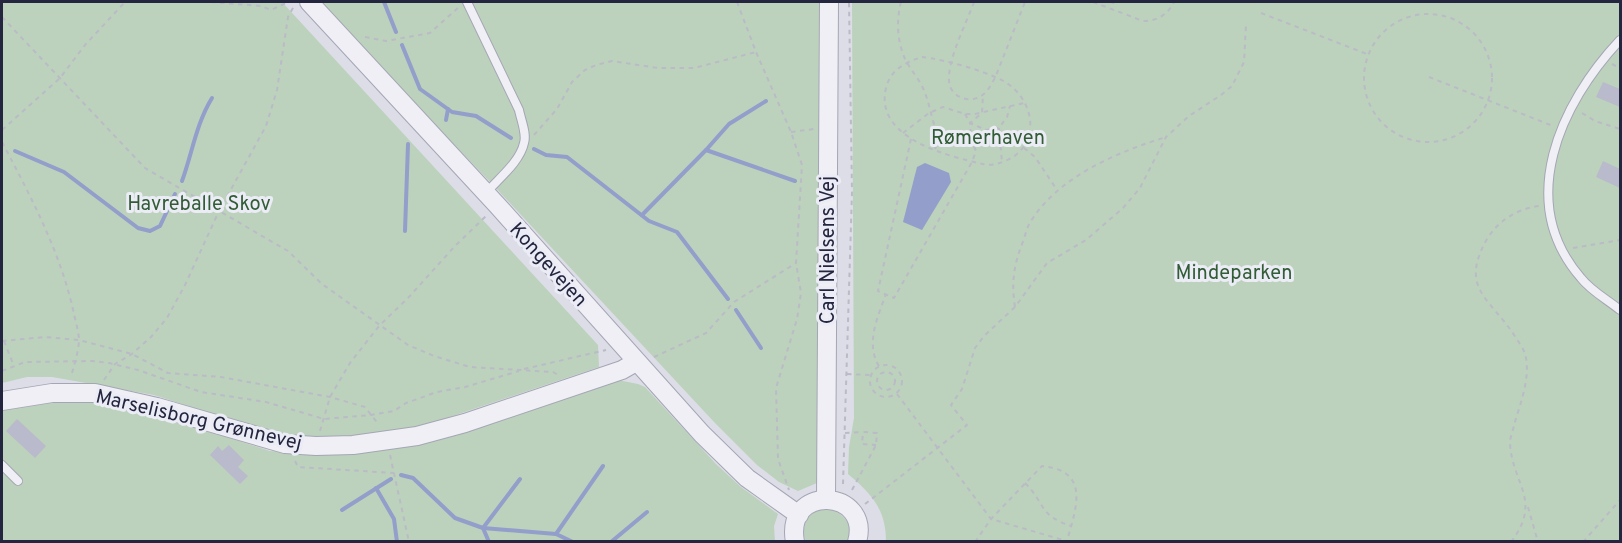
<svg xmlns="http://www.w3.org/2000/svg" width="1622" height="543" font-family="Overpass,sans-serif">
	<rect width="100%" height="100%" fill="#dcdde7"/>
	<g fill="#bcd2bd">
		<path d="M2 2H282L598 345 599 367 423 426 342 440 279 435 154 395 52 377H27L2 383Z"/>
		<path d="M317 2H823L817 483 798 491 779 482 757 465 715 423 494 186Z"/>
		<path d="M852 2H1620V541H886C886 510 872 494 848 474L849 447 854 418Z"/>
		<path d="M618 380 638 384 645 387 716 464 741 487 778 514 774 526 775 542H2V409L35 403 99 402 217 434 270 451 343 454 376 451 407 445Z"/>
		<path d="M822 508C840 510 855 521 848 542L805 541C801 526 807 514 822 508Z"/>
	</g>
	<path fill="#939ecb" d="M925 163 949 173 951 182 922 230 903 222 917 167Z"/>
	<g fill="none" stroke-linecap="round" stroke-linejoin="round">
		<g stroke="#939ecb" stroke-width="4">
			<path d="M384 2 396 32"/>
			<path d="M402 45 420 89 452 112 476 116 511 138"/>
			<path d="M446 120 448 109"/>
			<path d="M534 149 546 155 567 157 649 221 677 232 728 299"/>
			<path d="M706 150 729 124 766 101"/>
			<path d="M15 151 64 172 138 228 150 231 160 226 175 194"/>
			<path d="M182 181C192 154 196 124 212 98"/>
			<path d="M642 215 706 150 795 181"/>
			<path d="M405 231 408 144"/>
			<path d="M736 310 761 348"/>
			<path d="M401 475 413 478 455 518 483 528 556 534 573 542"/>
			<path d="M376 488 394 519 397 542"/>
			<path d="M342 510 391 479"/>
			<path d="M556 534 603 466"/>
			<path d="M489 542 483 528 520 479"/>
			<path d="M611 542 647 512"/>
		</g>
	</g>
	<g fill="#b9bacb">
		<path d="M1603 82 1620 89V107L1596 97Z"/>
		<path d="M1603 161 1620 169V188L1596 177Z"/>
		<path d="M17 419 46 446 35 458 6 431Z"/>
		<path d="M229 445 244 460 238 467 248 476 240 484 210 455 218 446 222 451Z"/>
	</g>
	<g fill="none" stroke-linecap="round" stroke-linejoin="round">
		<defs>
			<g id="service">
				<path d="M467 2 519 110C521 120 527 134 524 143 520 162 498 179 486 193"/>
				<path d="M1620 40C1560 104 1515 202 1581 278 1591 291 1608 300 1620 310"/>
				<path d="M2 465 18 481"/>
			</g>
			<g id="tertiary">
				<path d="M309 2 497 205 702 434 747 478 799 515"/>
				<path d="M2 401 52 393H95L157 407 285 444 316 446 353 445 417 436 465 423 622 370 636 362"/>
				<path d="M826 499 829 2"/>
				<path d="M795 542C784 483 872 489 857 542"/>
			</g>
		</defs>
		<use href="#service" stroke="#a5a6b5" stroke-width="10"/>
		<use href="#tertiary" stroke="#a5a6b5" stroke-width="20"/>
		<g stroke="#babbc6" stroke-width="2" stroke-dasharray="4.5 4.5" stroke-linecap="butt">
			<path d="M211 2 261 6 271 10 288 2"/>
			<path d="M737 2 756 52 791 132 802 165 796 263 801 293 797 319 776 388 778 459 789 490"/>
			<path d="M901 2C896 22 897 42 906 61 912 72 921 81 925 93 931 108 932 125 940 137L935 149"/>
			<path d="M974 2C966 24 948 58 949 81 950 97 969 104 981 96 988 92 991 84 995 78L1025 2"/>
			<path d="M1093 2 1143 21C1158 21 1168 14 1174 2"/>
			<path d="M1110 2 1116 4 1118 2"/>
			<path d="M1261 13 1367 54"/>
			<circle cx="1428" cy="78" r="64"/>
			<path d="M2 17 145 168 288 251 322 284 408 345 434 356 470 367 553 372 558 375"/>
			<path d="M365 37 386 41 430 33 459 7"/>
			<path d="M922 57C942 59 997 73 1012 87 1037 108 1038 148 1005 161 998 164 990 166 983 164 947 156 874 138 886 88 890 70 906 62 922 57Z"/>
			<path d="M1612 64 1620 68"/>
			<path d="M1429 77 1553 126"/>
			<path d="M1582 113 1595 121 1620 129"/>
			<path d="M965 114 970 123 986 130 999 128 1007 117 1010 106"/>
			<path d="M999 128 1002 163"/>
			<path d="M2 130 60 78 85 45 125 2"/>
			<path d="M791 132 814 129"/>
			<path d="M903 133 929 113 943 107 965 114H975L1024 103"/>
			<path d="M534 135 557 109 572 82 585 70 596 65 612 61 658 68H694L756 52"/>
			<path d="M911 139 878 291 894 298 972 162 976 151 971 140 970 123 982 113 983 95"/>
			<path d="M2 142C31 197 61 253 74 314 76 323 79 333 79 341 78 354 74 365 71 377"/>
			<path d="M1024 148 1035 157 1057 190"/>
			<path d="M1573 248 1620 240"/>
			<path d="M1015 307C1011 282 1014 263 1024 239 1026 232 1028 224 1033 218 1062 175 1118 152 1166 137"/>
			<path d="M2 341 45 337 79 340 132 354 168 373 221 377 330 397 365 407 379 425"/>
			<path d="M4 341 14 366"/>
			<path d="M654 357 706 333 734 302 796 263"/>
			<circle cx="886" cy="381" r="16"/>
			<path d="M879 366C865 344 878 316 886 294"/>
			<path d="M524 369 606 350"/>
			<path d="M2 371 25 362 92 361 109 363 138 370 201 392 266 402 324 419 371 415 394 411 406 403 437 392 465 387 519 371"/>
			<circle cx="886" cy="381" r="9"/>
			<path d="M847 374 870 375"/>
			<path d="M104 380 115 364 132 354 151 337 167 318 185 285 219 211 266 126 277 90 288 17 294 6"/>
			<path d="M897 394 991 519 1070 542"/>
			<path d="M320 431 330 397 350 363 379 326 408 298 455 246 486 216"/>
			<path d="M845 433 863 432"/>
			<path d="M390 455 409 542"/>
			<path d="M295 461 298 467 394 473"/>
			<path d="M1025 483C1046 504 1038 515 1071 526"/>
			<path d="M843 484 852 192 849 2"/>
			<path d="M852 490 876 445 877 433 863 432 862 444 876 445"/>
			<path d="M865 504 967 425 951 405 962 389 975 348 984 336 1015 307 1047 263 1086 240 1123 208 1140 188 1166 137 1189 116 1221 95 1232 86 1244 62 1246 25"/>
			<path d="M1528 507 1538 542"/>
			<path d="M975 542 991 519 1042 466C1091 471 1076 508 1067 541"/>
			<path d="M1511 542C1543 500 1512 484 1510 443 1510 437 1513 431 1514 425 1520 405 1530 379 1526 358 1525 351 1520 344 1516 338 1492 299 1458 290 1487 239 1499 220 1517 209 1539 206"/>
			<path d="M1583 542 1620 500"/>
		</g>
		<use href="#service" stroke="#efeff5" stroke-width="8"/>
		<use href="#tertiary" stroke="#efeff5" stroke-width="18"/>
	</g>
	<g text-anchor="middle" stroke-width="6" stroke-linejoin="round" paint-order="stroke">
		<g font-size="20" fill="#315c35" stroke="#ebecf5">
			<text x="988" y="144">Rømerhaven</text>
			<text x="199" y="210">Havreballe Skov</text>
			<text x="1234" y="279">Mindeparken</text>
		</g>
		<g font-size="20" fill="#24263f" stroke="#ebecf5">
			<text transform="translate(827 250) rotate(-90)" y="7">Carl Nielsens Vej</text>
			<text transform="translate(549 264) rotate(48)" y="7">Kongevejen</text>
			<text transform="translate(199 419) rotate(13)" y="7">Marselisborg Grønnevej</text>
		</g>
	</g>
	<rect width="1622" height="543" fill="none" stroke="#24263f" stroke-width="6"/>
</svg>
